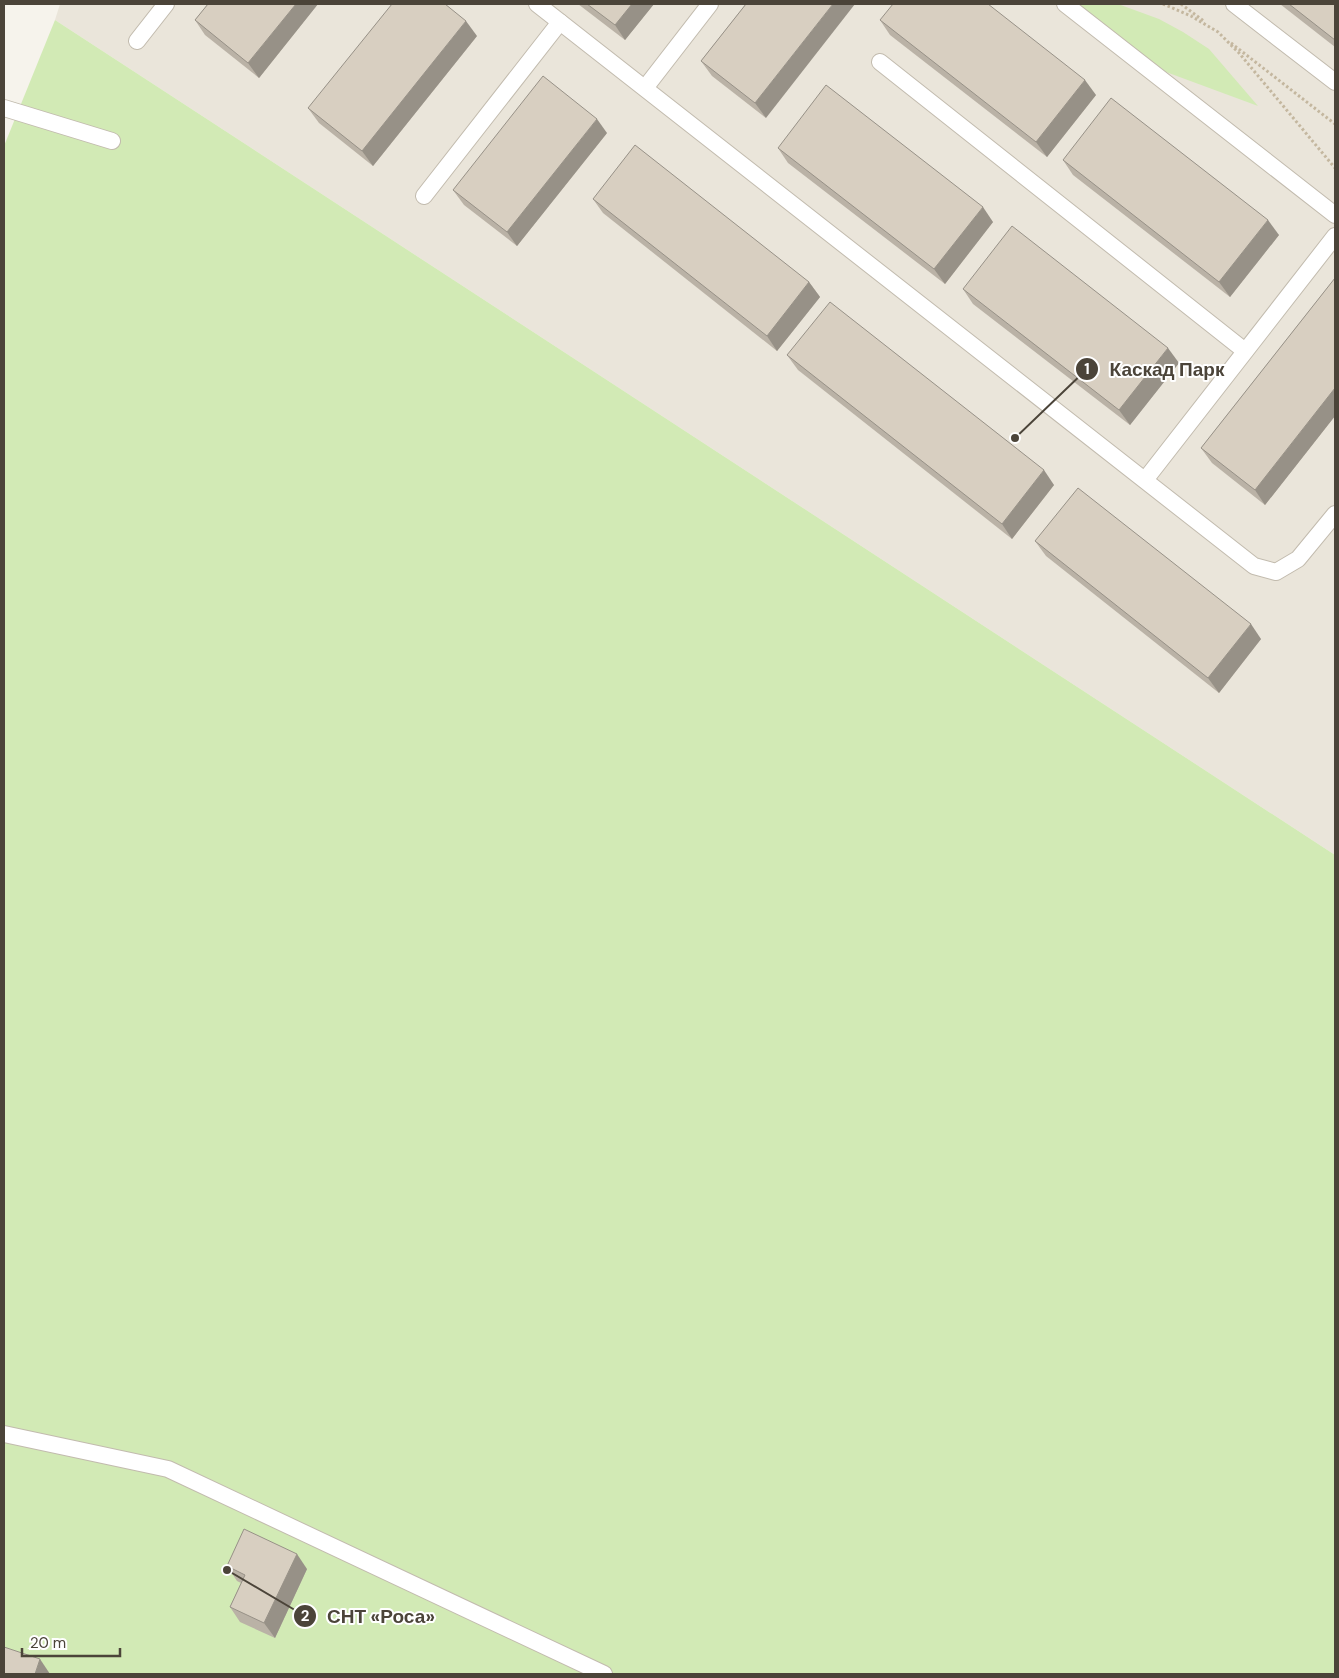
<svg xmlns="http://www.w3.org/2000/svg" width="1339" height="1678" font-family="'DM Sans',sans-serif">
	<rect width="100%" height="100%" fill="#f6f3ec"/>
	<path fill="#eae5da" d="M60 4H1335V855L55 20Z"/>
	<g fill="#d2eab5">
		<path d="M1075 4H1118L1159 19 1183 32 1209 49 1258 106 1166 72Z"/>
		<path d="M55 20 1335 855V1674H4V146Z"/>
	</g>
	<g fill="none" stroke-linecap="round" stroke-linejoin="round">
		<defs>
			<g id="service">
				<path d="M537 4 1254 566 1276 572 1298 559 1335 514"/>
				<path d="M1065 4 1335 215"/>
				<path d="M1234 4 1335 82"/>
				<path d="M137 41 166 4"/>
				<path d="M880 62 1245 351"/>
				<path d="M645 88 710 4"/>
				<path d="M4 108 112 141"/>
				<path d="M424 196 560 22"/>
				<path d="M1145 480 1335 236"/>
				<path d="M4 1434 168 1469 604 1674"/>
			</g>
		</defs>
		<use href="#service" stroke="#c2bbae" stroke-width="18"/>
		<g stroke="#c4b79f" stroke-width="3" stroke-dasharray="2.5 2.5" stroke-linecap="butt">
			<path d="M1163 4 1191 16 1218 32 1239 53 1335 168"/>
			<path d="M1181 4 1205 22"/>
			<path d="M1231 43 1335 124"/>
		</g>
		<use href="#service" stroke="#fff" stroke-width="16"/>
	</g>
	<g fill="#bab2a6">
		<path d="M208 4H318L259 78 205 35 195 20Z"/>
		<path d="M578 4H654L625 40Z"/>
		<path d="M746 4 766 118 712 76 701 61Z"/>
		<path d="M1280 4H1335V47Z"/>
		<path d="M880 20 1096 95 1047 157 890 35Z"/>
		<path d="M477 36 373 166 319 123 308 108Z"/>
		<path d="M607 133 517 246 464 205 453 190Z"/>
		<path d="M778 148 993 222 945 284 788 163Z"/>
		<path d="M1063 160 1279 235 1230 297 1073 175Z"/>
		<path d="M593 199 809 282 820 297 777 351 603 213Z"/>
		<path d="M1335 278V416L1265 505 1212 463 1201 448Z"/>
		<path d="M963 289 1179 363 1130 425 973 304Z"/>
		<path d="M787 355 1054 485 1012 539 798 370Z"/>
		<path d="M1035 541 1261 639 1219 693 1046 556Z"/>
		<path d="M227 1566 307 1569 275 1638 240 1622 230 1607 241 1583 237 1581Z"/>
	</g>
	<g fill="#979187">
		<path d="M296 4H318L259 78 248 63Z"/>
		<path d="M632 4H654L625 40 615 25Z"/>
		<path d="M833 4H855L766 118 755 103Z"/>
		<path d="M466 21 477 36 373 166 362 151Z"/>
		<path d="M1085 80 1096 95 1047 157 1036 142Z"/>
		<path d="M597 119 607 133 517 246 507 232Z"/>
		<path d="M983 207 993 222 945 284 934 269Z"/>
		<path d="M1268 220 1279 235 1230 297 1219 282Z"/>
		<path d="M809 282 820 297 777 351 767 336Z"/>
		<path d="M1168 348 1179 363 1130 425 1119 410Z"/>
		<path d="M1335 388V416L1265 505 1255 490Z"/>
		<path d="M1044 470 1054 485 1012 539 1002 524Z"/>
		<path d="M1251 624 1261 639 1219 693 1208 678Z"/>
		<path d="M297 1554 307 1569 275 1638 264 1623Z"/>
		<path d="M40 1659 50 1674H35Z"/>
	</g>
	<g fill="#d8cfc1" stroke="#979187">
		<path d="M208 4H296L248 63 195 20Z"/>
		<path d="M392 4H445L466 21 362 151 308 108Z"/>
		<path d="M587 4H632L615 25Z"/>
		<path d="M746 4H833L755 103 701 61Z"/>
		<path d="M893 4H988L1085 80 1036 142 880 20Z"/>
		<path d="M1289 4H1335V40Z"/>
		<path d="M543 76 597 119 507 232 453 190Z"/>
		<path d="M826 85 983 207 934 269 778 148Z"/>
		<path d="M1111 98 1268 220 1219 282 1063 160Z"/>
		<path d="M635 145 809 282 767 336 593 199Z"/>
		<path d="M1012 226 1168 348 1119 410 963 289Z"/>
		<path d="M1335 278V388L1255 490 1201 448Z"/>
		<path d="M830 302 1044 470 1002 524 787 355Z"/>
		<path d="M1078 488 1251 624 1208 678 1035 541Z"/>
		<path d="M244 1529 297 1554 264 1623 230 1607 245 1575 227 1566Z"/>
		<path d="M4 1647 40 1659 35 1674H4Z"/>
	</g>
	<path fill="none" stroke="#4b4439" stroke-width="2" d="M1015 438L1087 369M227 1570L305 1616"/>
	<g fill="#4b4439" stroke="#fff" stroke-width="2">
		<circle cx="1015" cy="438" r="5"/>
		<circle cx="227" cy="1570" r="5"/>
		<circle cx="1087" cy="369" r="12"/>
		<circle cx="305" cy="1616" r="12"/>
	</g>
	<g font-size="15" text-anchor="middle" font-weight="bold" fill="#fff">
		<text x="1087" y="374">1</text>
		<text x="305" y="1621">2</text>
	</g>
	<g font-size="19" text-anchor="middle" font-weight="bold" fill="#4b4439" stroke="#fff" stroke-width="4" stroke-linejoin="round" paint-order="stroke">
		<text x="1167" y="376">Каскад Парк</text>
		<text x="381" y="1623">СНТ «Роса»</text>
	</g>
	<rect width="1339" height="1678" fill="none" stroke="#4b4439" stroke-width="10"/>
	<path d="M22 1648v8h98v-8" fill="none" stroke="#4b4439" stroke-width="2.5"/>
	<text x="30" y="1648" font-size="15" fill="#4b4439" stroke="#ffffff" stroke-width="4" paint-order="stroke">20 m</text>
</svg>
